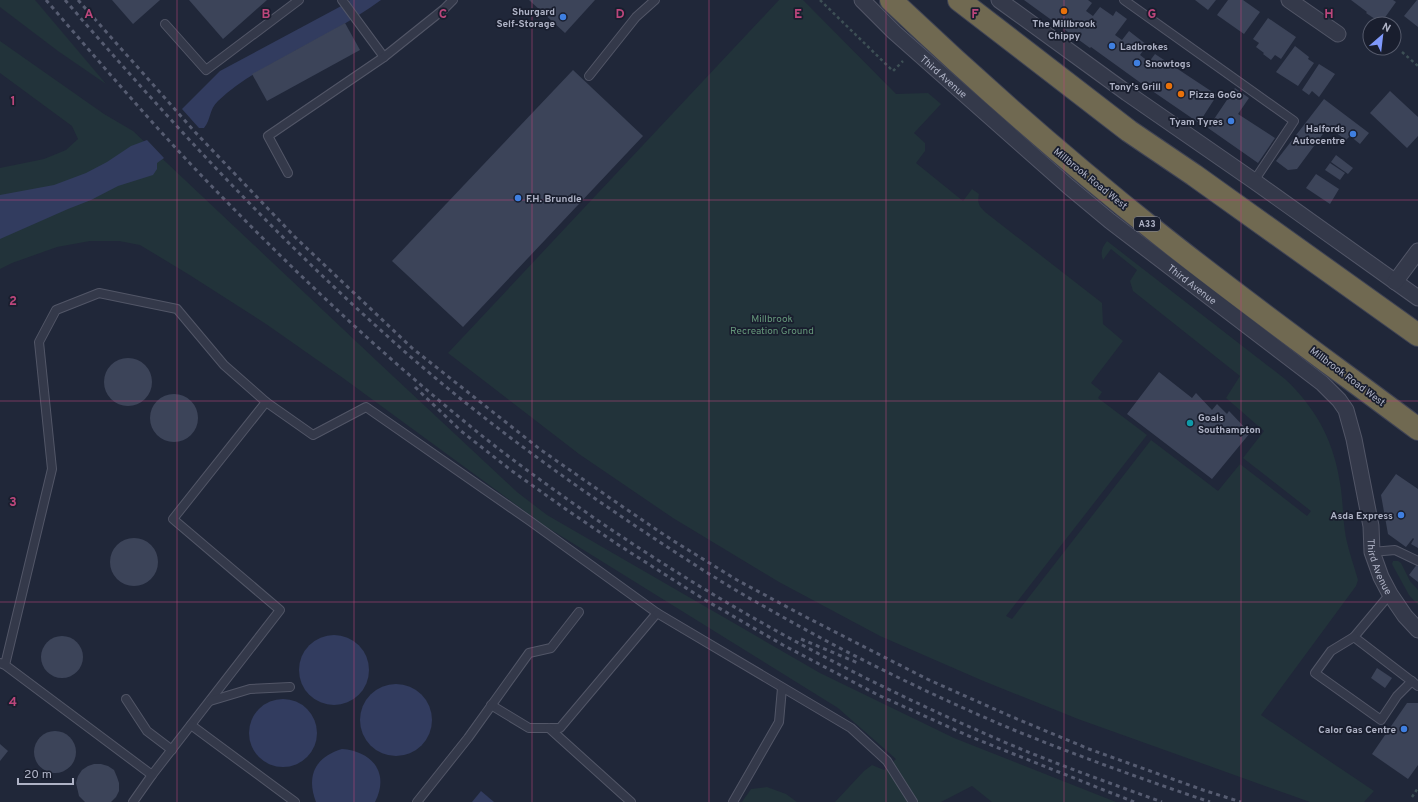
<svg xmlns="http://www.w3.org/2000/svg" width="1418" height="802" font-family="Overpass,sans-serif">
	<rect width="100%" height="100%" fill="#202739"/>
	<g fill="#22333a">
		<path d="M0 0H35L106 84 58 51 0 7Z"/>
		<path d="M779 0H803L896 94 928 93 941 104 914 133 925 143V151L916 163 963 201 972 189 979 194C977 203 979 206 985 212L1102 303 1103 324 1123 341 1091 383 1102 392 1098 398 1147 435 1006 616 1012 619 1151 440 1218 491 1240 464 1307 516 1311 511 1243 458 1264 431 1226 398 1240 376 1133 291 1130 281 1137 270 1111 249 1103 260C1100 252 1102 248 1107 241L1285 379C1318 410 1335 444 1341 489 1343 505 1343 522 1346 538 1349 552 1354 566 1358 580L1356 586 1261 715 1374 791 1364 802H1310L1078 719 981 680 880 636 779 582 673 518 579 454 448 353Z"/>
		<path d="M0 41 104 114 133 131 379 363 517 492 547 515 820 673 954 738 1116 802H992L972 786 941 802H835L864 771 872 765 884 770 896 759 838 708 545 526 343 378 266 324 188 274 140 245 119 241H90L57 247 12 263 0 269V168L44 159 66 150 78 139 72 126 0 73Z"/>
		<path d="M1393 561H1398L1401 563 1410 581 1418 590V605L1409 595 1392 564Z"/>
		<path d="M767 787 786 794 797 802H742L751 789Z"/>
	</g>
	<g fill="#323c5f">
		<path d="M350 0H381C351 22 318 38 286 56 262 69 238 82 218 101 209 109 211 120 204 128H199L182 109 220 71 345 4Z"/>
		<path d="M147 140 164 158 157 163V169L153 175 118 186 91 200 68 209 0 239V195L54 185 86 173 107 162 131 146Z"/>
		<circle cx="334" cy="670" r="35"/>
		<circle cx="396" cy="720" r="36"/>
		<circle cx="283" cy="733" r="34"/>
		<path d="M342 749C372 751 390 773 375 802H316C306 776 315 757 342 749Z"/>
		<path d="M481 791 494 802H472Z"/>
	</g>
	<g fill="#3c4459">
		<path d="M112 0H160L133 24Z"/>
		<path d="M189 0H267L223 39Z"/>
		<path d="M529 0H595L565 33Z"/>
		<path d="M1024 0H1088L1092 3 1086 11 1093 16 1100 7 1113 16 1116 11 1127 19 1115 35 1122 40 1129 31 1147 45 1140 55 1149 62 1155 54 1217 95 1199 123 1145 86 1091 47 1090 48Z"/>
		<path d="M1195 0H1216L1208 10Z"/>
		<path d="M1228 0H1243L1260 12 1244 34 1217 15Z"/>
		<path d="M1351 0H1393L1396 2 1381 23 1366 13 1367 12Z"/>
		<path d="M1417 0H1418V27L1404 16Z"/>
		<path d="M1268 18 1296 37 1281 59 1275 55 1271 60 1263 54 1264 53 1256 47 1259 43 1253 39Z"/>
		<path d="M345 23 360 50 267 101 252 74Z"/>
		<path d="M1295 46 1309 57 1308 59 1314 63 1298 86 1276 72Z"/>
		<path d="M1319 64 1335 74 1319 97 1312 91 1309 95 1302 90Z"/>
		<path d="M573 70 643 136 463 327 392 261Z"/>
		<path d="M1235 88 1249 98 1238 114 1275 138 1258 163 1208 128Z"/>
		<path d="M1390 91 1418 117V136L1407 148 1370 113Z"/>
		<path d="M1324 99 1369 133 1360 144 1350 136 1346 140 1328 127 1297 169 1288 170 1276 161Z"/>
		<path d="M1336 155 1353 168 1348 174 1331 162Z"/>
		<path d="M1330 163 1345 173 1340 180 1325 170Z"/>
		<path d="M1316 174 1339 189 1330 204 1306 188Z"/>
		<circle cx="128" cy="382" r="24"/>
		<path d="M1159 372 1192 398 1196 393 1212 410 1217 404 1227 414 1229 411 1250 433 1212 479 1127 414Z"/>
		<circle cx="174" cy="418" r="24"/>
		<path d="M1396 474 1418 489V548L1411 544 1414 539 1413 538 1406 547 1388 534 1381 495Z"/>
		<circle cx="134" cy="562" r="24"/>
		<path d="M1418 563V582L1409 575Z"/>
		<circle cx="62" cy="657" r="21"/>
		<path d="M1377 668 1392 678 1385 688 1371 678Z"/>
		<path d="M1407 703H1418V765L1408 779 1372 754Z"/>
		<circle cx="55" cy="752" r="21"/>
		<path d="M0 744 8 751 0 761Z"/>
		<path d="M94 764H101L108 766 114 770 117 777 119 783V791L116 797 111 802H85L79 796 76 783 78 776 82 770 88 766Z"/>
	</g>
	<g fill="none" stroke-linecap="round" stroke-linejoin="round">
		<defs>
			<g id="lane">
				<path d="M342 0 384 57"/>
				<path d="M1124 0 1294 121 1254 181"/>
				<path d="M165 24 206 70 299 0"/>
				<path d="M589 76 636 17 655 0"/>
				<path d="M288 173 268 136 384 57 444 9 453 0"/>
				<path d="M266 402 313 435 366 407 530 521 657 613 560 728H529L491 705"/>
				<path d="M1372 552 1395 550 1418 561"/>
				<path d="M1390 594 1354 637 1418 686"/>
				<path d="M657 613 851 728 887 761 913 802"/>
				<path d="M1354 637 1331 651 1315 673 1381 720 1397 696 1412 681"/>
				<path d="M0 663 5 665 52 469 39 342 56 310 99 293 177 309 224 365 266 402 173 519 280 610 152 775 5 665"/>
				<path d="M126 699 147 731 172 750"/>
				<path d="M210 701 250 689 290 687"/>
				<path d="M191 725 295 802"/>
				<path d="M549 728 631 802"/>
				<path d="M133 802 152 775"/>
				<path d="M417 802 468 738 529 653 551 648 579 612"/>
				<path d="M733 802 779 722 782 688"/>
			</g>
			<g id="street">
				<path id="s1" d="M862 0 894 32 1068 186 1110 221 1322 383 1339 400 1346 410 1354 439 1371 526 1372 552 1381 577 1390 594 1405 616 1418 630"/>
				<path d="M999 0 1127 93 1254 181 1418 298"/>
				<path d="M1289 0 1338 34"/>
				<path d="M1395 282 1418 251"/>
			</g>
			<g id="highway">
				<path d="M891 0C977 82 1066 160 1159 234 1243 301 1331 364 1418 429"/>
				<path d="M959 0 1129 131 1194 175 1418 335"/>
			</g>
		</defs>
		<use href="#lane" stroke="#525667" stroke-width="10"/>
		<use href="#street" stroke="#525667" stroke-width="17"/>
		<use href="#highway" stroke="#3f4354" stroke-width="24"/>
		<g stroke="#3d4f55" stroke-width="2.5" stroke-dasharray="3 3" stroke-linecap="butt">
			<path d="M820 0 893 71 903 61"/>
			<path d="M1402 52 1418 66"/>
			<path d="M1412 797 1418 788"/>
		</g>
		<use href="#lane" stroke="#34394a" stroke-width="8"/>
		<use href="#street" stroke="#34394a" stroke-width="15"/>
		<use href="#highway" stroke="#706951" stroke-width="22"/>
		<g stroke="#565c71" stroke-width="3" stroke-dasharray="4 4" stroke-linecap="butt">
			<path d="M46 0C96 58 146 117 199 173 284 262 374 348 470 426 504 454 540 480 577 506 704 595 837 669 979 731 1039 758 1101 780 1162 802"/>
			<path d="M65 0C166 117 270 231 385 334 464 406 551 470 640 529 681 556 723 584 767 608 845 653 927 693 1009 728 1075 755 1142 779 1210 802"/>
			<path d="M78 0 195 132 295 237 412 348 541 450 623 507 672 540 737 580 802 615 927 679 1010 716 1089 749 1203 790 1241 802"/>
			<path d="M415 387 461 431 512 471 567 510 617 544 705 600 783 645 878 695 971 737 1134 802"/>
			<path d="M801 639 858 663"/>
		</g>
	</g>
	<path fill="none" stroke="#bc467b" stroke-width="1" stroke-opacity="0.55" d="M177 0V802M354 0V802M532 0V802M709 0V802M886 0V802M1064 0V802M1241 0V802M0 200H1418M0 401H1418M0 602H1418"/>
	<g fill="#e8710a" stroke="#191e2e" stroke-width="1.5">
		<circle cx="1064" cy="11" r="4"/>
		<circle cx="1169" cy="86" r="4"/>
		<circle cx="1181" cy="94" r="4"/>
	</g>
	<g fill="#3f7fe0" stroke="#191e2e" stroke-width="1.5">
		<circle cx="563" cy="17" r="4"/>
		<circle cx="1112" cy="46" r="4"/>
		<circle cx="1137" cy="63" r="4"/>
		<circle cx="1231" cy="121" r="4"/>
		<circle cx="1353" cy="134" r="4"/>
		<circle cx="518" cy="198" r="4"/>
		<circle cx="1401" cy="515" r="4"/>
		<circle cx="1404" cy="729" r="4"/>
	</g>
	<circle fill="#0f9aa8" stroke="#191e2e" stroke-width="1.5" cx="1190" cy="423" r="4"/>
	<g text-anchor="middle" stroke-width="3.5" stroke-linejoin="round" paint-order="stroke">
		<rect fill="#191e2e" stroke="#828698" stroke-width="1" x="1134" y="217" width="26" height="14" rx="3"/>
		<g font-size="9" font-weight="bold" fill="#afb3c6">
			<text x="1147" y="227">A33</text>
		</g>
		<g font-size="10" font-weight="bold" fill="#afb3c6" stroke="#191e2e" text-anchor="end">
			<text x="555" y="15">Shurgard<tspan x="555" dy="12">Self-Storage</tspan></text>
			<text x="1064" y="27" text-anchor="middle">The Millbrook<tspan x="1064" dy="12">Chippy</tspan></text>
			<text x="1120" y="50" text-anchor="start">Ladbrokes</text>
			<text x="1145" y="67" text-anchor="start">Snowtogs</text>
			<text x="1161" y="90">Tony's Grill</text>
			<text x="1189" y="98" text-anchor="start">Pizza GoGo</text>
			<text x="1223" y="125">Tyam Tyres</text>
			<text x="1345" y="132">Halfords<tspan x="1345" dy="12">Autocentre</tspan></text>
			<text x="526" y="202" text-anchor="start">F.H. Brundle</text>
			<text x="1198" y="421" text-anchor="start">Goals<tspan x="1198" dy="12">Southampton</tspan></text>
			<text x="1393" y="519">Asda Express</text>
			<text x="1396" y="733">Calor Gas Centre</text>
		</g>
		<g font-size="10" fill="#afb3c6" stroke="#191e2e">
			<text dy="4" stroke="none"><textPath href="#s1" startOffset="112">Third Avenue</textPath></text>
			<text transform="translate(1091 178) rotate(39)" y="4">Millbrook Road West</text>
			<text dy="4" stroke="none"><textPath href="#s1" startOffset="436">Third Avenue</textPath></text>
			<text transform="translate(1348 376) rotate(37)" y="4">Millbrook Road West</text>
			<text dy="4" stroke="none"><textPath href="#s1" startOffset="796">Third Avenue</textPath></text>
		</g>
		<g font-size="10" fill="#65977a" stroke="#191e2e">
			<text x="772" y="322">Millbrook<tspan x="772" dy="12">Recreation Ground</tspan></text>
		</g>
	</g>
	<g font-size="13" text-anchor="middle" font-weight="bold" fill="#bc467b" stroke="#191e2e" stroke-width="3.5" stroke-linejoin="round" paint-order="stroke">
		<text x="89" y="18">A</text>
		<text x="266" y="18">B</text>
		<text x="443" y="18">C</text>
		<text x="620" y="18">D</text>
		<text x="798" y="18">E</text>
		<text x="975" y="18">F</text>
		<text x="1152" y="18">G</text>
		<text x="1329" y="18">H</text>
		<text x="13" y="105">1</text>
		<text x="13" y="305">2</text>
		<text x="13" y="506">3</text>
		<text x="13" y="706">4</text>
	</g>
	<g transform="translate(1382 36) rotate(28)"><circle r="19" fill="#191e2e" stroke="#555a6b"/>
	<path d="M0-3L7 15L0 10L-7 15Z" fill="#7f99fb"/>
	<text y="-6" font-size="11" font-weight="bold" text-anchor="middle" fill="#afb3c6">N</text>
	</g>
	<path d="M18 778v6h55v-6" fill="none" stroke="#afb3c6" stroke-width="2"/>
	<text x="24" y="778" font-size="12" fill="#afb3c6" stroke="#191e2e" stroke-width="3" paint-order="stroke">20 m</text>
</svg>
